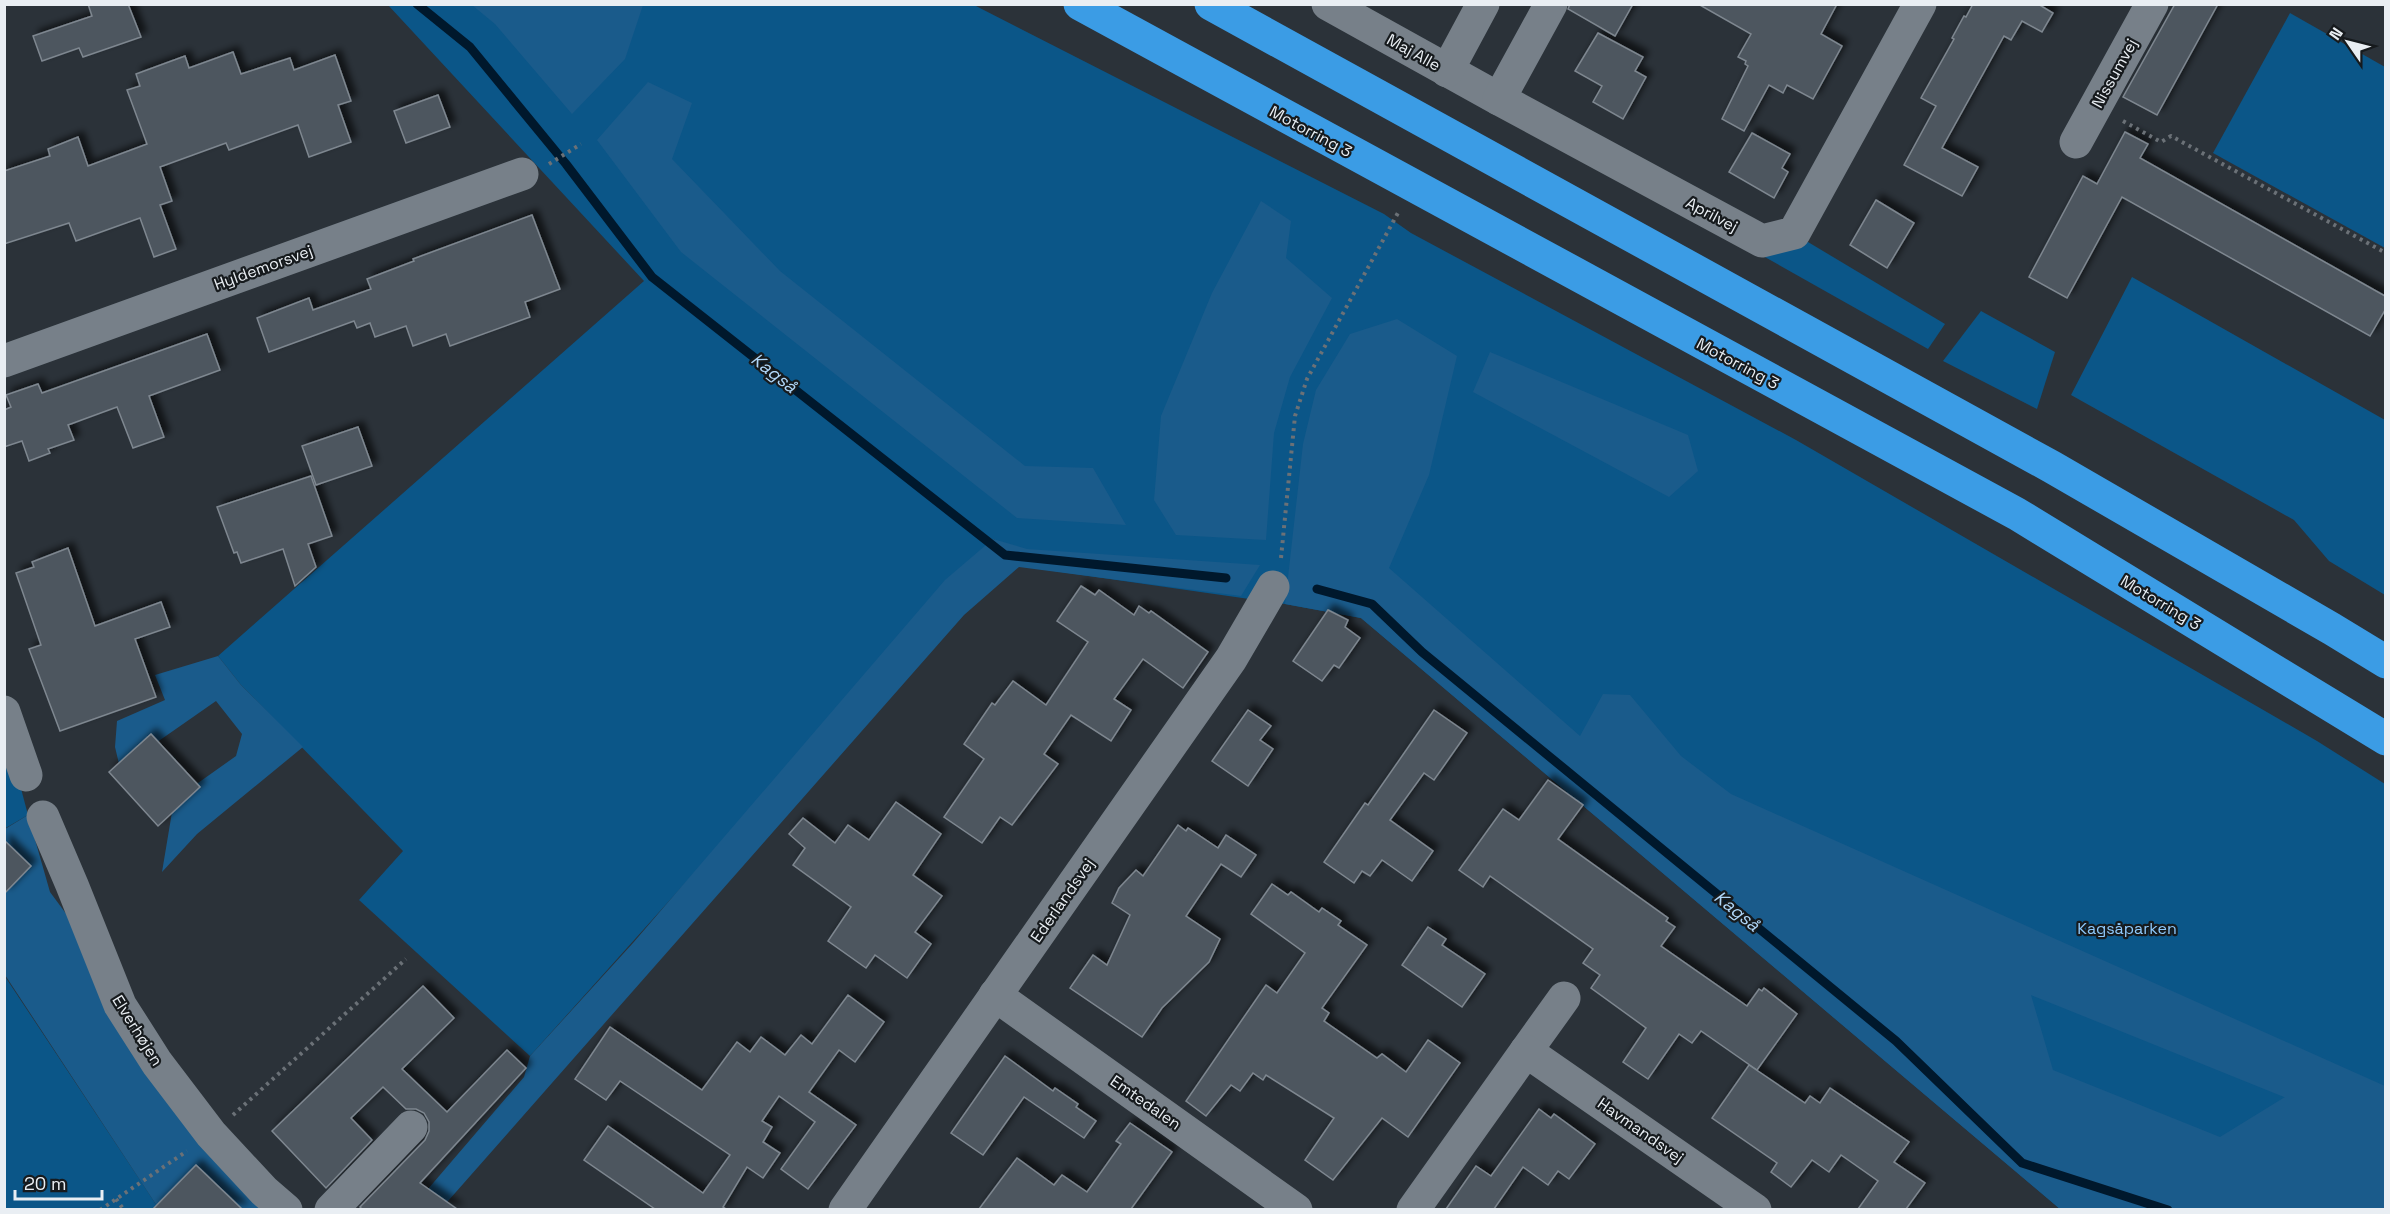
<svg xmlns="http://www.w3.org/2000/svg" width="2390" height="1214" font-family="'Space Grotesk',sans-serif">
	<defs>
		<filter id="shadow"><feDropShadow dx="5.5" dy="-5.5" stdDeviation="3" flood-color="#0009"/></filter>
	</defs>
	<rect width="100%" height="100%" fill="#2b3239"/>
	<g fill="#0b5688">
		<path d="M388 5H974L1384 214 1411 233 1796 440 2317 741 2385 784V1209H2060L1361 618 1285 604 1019 566 994 539 530 1056 359 900 403 851 241 685 218 656 644 281Z"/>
		<path d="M2290 13 2385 67V248L2213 153Z"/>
		<path d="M1808 242 1945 324 1928 349 1756 252Z"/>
		<path d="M2132 277 2385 420V595L2329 561 2294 520 2071 395Z"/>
		<path d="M1981 311 2055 352 2037 409 1943 361Z"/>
		<path d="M4 724 28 815 4 829Z"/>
		<path d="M4 975 144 1186 159 1209H5Z"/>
	</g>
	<g fill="#1a5b8b" fill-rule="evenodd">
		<path d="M472 5H643L625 59 572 114 495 24Z"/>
		<path d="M648 82 692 103 672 159 780 271 1025 466 1093 468 1126 525 1017 518 681 252 597 140Z"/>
		<path d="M1261 201 1291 221 1286 258 1332 298 1290 377 1274 433 1266 540 1176 535 1154 500 1161 416 1212 293Z"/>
		<path d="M1397 319 1457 356 1429 475 1389 568 1580 736 1603 694 1630 695 1681 756 1731 794 2385 1086V1209H2060L1361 618 1285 604 1303 444 1316 390 1350 334ZM2031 995 2284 1097H2285L2220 1137 2053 1070Z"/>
		<path d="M1490 352 1688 435 1698 471 1669 497 1473 392Z"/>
		<path d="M993 539 1027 549 1260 565 1241 596 1019 567 964 615 441 1209 410 1210 524 1077 530 1056 633 943 945 580Z"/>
		<path d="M218 656 241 685 303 747 197 834 162 872 174 800 236 756 242 734 216 701 120 768 115 747 117 721 165 700 155 675Z"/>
		<path d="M28 815 50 892 101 961 125 1013 289 1209H159L5 975V829Z"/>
	</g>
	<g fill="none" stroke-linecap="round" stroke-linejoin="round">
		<g stroke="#00182c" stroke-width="9">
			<path d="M417 4 470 47 566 164 652 277 1005 555 1226 578"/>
			<path d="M1317 589 1372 604 1422 652 1896 1041 2022 1163 2168 1210"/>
		</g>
	</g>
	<g fill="#4e565e" stroke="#7e8790" stroke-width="1.5" filter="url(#shadow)">
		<path d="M88 4H128L141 37 83 57 79 48 42 61 33 36 92 16Z"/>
		<path d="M1570 4H1633L1615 36 1568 9Z"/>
		<path d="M1698 4H1837L1821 34 1842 46 1813 99 1787 85 1783 93 1769 85 1744 131 1722 119 1748 66 1745 64 1746 61 1738 57 1751 34Z"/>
		<path d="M1973 4H2038L2053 13 2042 32 2022 21 2011 40 2004 36 1942 148 1978 167 1962 196 1904 165 1936 106 1921 98 1954 39 1952 38 1964 16 1966 17Z"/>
		<path d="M2175 4H2218L2157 115 2123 97Z"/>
		<path d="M1598 33 1643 57 1635 71 1646 77 1623 119 1593 102 1602 86 1575 71Z"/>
		<path d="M233 52 241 74 290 58 294 70 335 55 351 101 338 105 351 142 309 157 298 125 229 150 226 143 160 167 172 201 160 205 176 249 154 257 140 218 76 241 69 223 4 244V171L50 156 48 149 78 137 88 166 147 144 127 90 140 86 136 74 185 56 189 68Z"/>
		<path d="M438 95 450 127 406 143 394 111Z"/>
		<path d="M2125 132 2148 144 2140 158 2385 296V310L2370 336 2122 197 2067 298 2029 277 2083 176 2097 184Z"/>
		<path d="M1752 133 1790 154 1782 168 1788 172 1774 198 1729 172Z"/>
		<path d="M1876 200 1914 223 1887 268 1850 245Z"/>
		<path d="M532 215 560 289 525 302 530 317 450 346 446 334 413 346 406 326 375 337 370 323 357 328 354 321 269 352 257 318 309 298 313 310 371 289 367 279 414 261 413 259Z"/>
		<path d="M207 334 220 370 149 396 164 437 133 448 117 407 68 425 74 440 48 449 50 453 29 461 22 441 4 447V410L11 407 6 395 38 384 42 393Z"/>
		<path d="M358 427 372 466 316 485 302 446Z"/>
		<path d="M311 476 332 536 308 544 316 567 295 586 283 549 241 563 237 552 234 553 217 507Z"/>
		<path d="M68 548 95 626 161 602 170 627 135 639 156 697 60 731 29 649 41 645 16 573 34 567 32 562Z"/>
		<path d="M1081 586 1095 595 1099 590 1134 615 1139 606 1149 613 1151 611 1208 652 1183 688 1143 659 1114 699 1131 710 1111 741 1071 715 1044 754 1058 764 1012 825 1000 817 982 843 944 817 984 759 964 744 992 703 995 705 1013 681 1046 705 1088 642 1057 621Z"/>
		<path d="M1328 610 1348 620 1345 627 1360 638 1339 668 1334 665 1322 681 1293 661Z"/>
		<path d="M1248 710 1271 726 1260 740 1273 749 1248 786 1212 761Z"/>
		<path d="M1434 710 1467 733 1434 780 1424 773 1390 820 1433 851 1412 881 1382 860 1370 876 1362 871 1354 883 1324 862 1365 803 1368 805Z"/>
		<path d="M151 734 200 787 158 826 109 772Z"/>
		<path d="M1548 780 1583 805 1558 839 1668 918 1666 921 1675 927 1661 946 1747 1006 1759 989 1762 991 1764 988 1797 1014 1757 1070 1701 1031 1692 1043 1679 1034 1648 1079 1623 1062 1646 1028 1591 988 1600 975 1583 963 1593 949 1490 876 1483 887 1459 870 1503 809 1519 820Z"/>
		<path d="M896 802 941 834 913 875 942 896 915 932 931 944 907 978 875 955 866 968 828 941 851 907 793 865 805 848 789 834 803 818 835 843 848 825 869 840Z"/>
		<path d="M1178 825 1186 831 1188 828 1218 848 1226 835 1256 855 1241 877 1221 864 1186 916 1220 939 1209 962 1162 1008 1142 1037 1070 988 1093 955 1107 965 1130 915 1112 903 1119 888 1136 870 1143 876Z"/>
		<path d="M4 840 31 866 4 894Z"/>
		<path d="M1272 884 1288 895 1291 892 1319 912 1322 908 1341 921 1338 925 1367 945 1322 1008 1329 1013 1324 1021 1377 1058 1382 1054 1406 1072 1428 1040 1460 1063 1408 1137 1382 1118 1333 1180 1305 1160 1334 1118 1266 1075 1263 1080 1253 1073 1240 1091 1231 1085 1206 1116 1186 1101 1266 985 1277 993 1305 953 1251 914Z"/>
		<path d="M1428 927 1446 939 1442 945 1485 974 1462 1007 1402 965Z"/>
		<path d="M423 986 454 1018 402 1069 447 1112 507 1050 526 1068 420 1183 457 1209H362L360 1207 425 1140 429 1131V1122L424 1113 416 1109H406L383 1087 351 1118 372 1140 326 1188 272 1131Z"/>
		<path d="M848 995 884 1022 855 1062 839 1050 809 1092 856 1125 808 1189 781 1169 815 1122 779 1096 762 1121 772 1127 763 1142 780 1153 763 1178 747 1167 723 1207 726 1209H655L584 1160 608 1126 703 1193 730 1155 620 1081 606 1100 575 1079 610 1027 702 1090 737 1042 750 1052 761 1037 785 1055 801 1035 812 1044Z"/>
		<path d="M1005 1056 1053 1091 1055 1088 1078 1104 1076 1107 1096 1121 1084 1138 1024 1097 983 1155 951 1133Z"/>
		<path d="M1749 1065 1805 1103 1810 1096 1820 1103 1830 1088 1909 1142 1894 1162 1925 1183 1906 1209H1858L1878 1181 1841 1155 1829 1172 1812 1160 1791 1187 1771 1172 1777 1163 1712 1118Z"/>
		<path d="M1539 1109 1551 1118 1554 1114 1595 1144 1569 1179 1558 1171 1548 1185 1523 1167 1494 1209H1446L1476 1166 1491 1176Z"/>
		<path d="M1130 1123 1172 1152 1131 1209H979L1017 1158 1054 1185 1062 1175 1087 1192 1121 1144 1116 1141Z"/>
		<path d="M196 1165 242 1209H153Z"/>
	</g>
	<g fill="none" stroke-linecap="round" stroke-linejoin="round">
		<g stroke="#6b7177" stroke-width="4" stroke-dasharray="3 4.5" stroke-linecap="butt">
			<path d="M2123 121 2161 142 2171 136 2386 253"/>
			<path d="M549 164 581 144"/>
			<path d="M1281 558 1295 416 1307 379 1399 211"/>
			<path d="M233 1115 406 959"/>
			<path d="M116 1199 124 1210"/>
			<path d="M100 1210 187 1151"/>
		</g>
		<g stroke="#778089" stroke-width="33">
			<path d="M1328 4 1499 99"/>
			<path d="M1551 4 1499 99 1762 241 1794 233 1920 4"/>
			<path d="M1447 71 1483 4"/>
			<path d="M2076 142 2152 4"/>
			<path d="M4 361 522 174"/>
			<path d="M4 712 26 775"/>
			<path d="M43 817 72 885 120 1005 157 1063 211 1134 264 1191 286 1210"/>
			<path d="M995 995 1296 1210"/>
			<path d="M1526 1051 1564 998"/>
			<path d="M331 1210 411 1127"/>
			<path d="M845 1210 1231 659 1273 587"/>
			<path d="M1413 1210 1526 1051 1755 1210"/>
		</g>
		<g stroke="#3b9ce5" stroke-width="33">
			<path d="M1080 4 2017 514 2386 739"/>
			<path d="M1211 4 2052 467 2332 629 2386 662"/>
		</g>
	</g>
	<g text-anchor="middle" stroke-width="4.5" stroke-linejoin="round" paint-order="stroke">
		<g font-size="16" fill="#e9eef3" stroke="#161a1d">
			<text transform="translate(1414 52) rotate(29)" y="6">Maj Alle</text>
			<text transform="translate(2114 73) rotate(-61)" y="6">Nissumvej</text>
			<text transform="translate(1311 131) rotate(28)" y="6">Motorring 3</text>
			<text transform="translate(1712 214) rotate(28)" y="6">Aprilvej</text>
			<text transform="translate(263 267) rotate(-20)" y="6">Hyldemorsvej</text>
			<text transform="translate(1738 363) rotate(28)" y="6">Motorring 3</text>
			<text transform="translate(2161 602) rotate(31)" y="6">Motorring 3</text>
			<text transform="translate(1062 900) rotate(-55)" y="6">Ederlandsvej</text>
			<text transform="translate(138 1030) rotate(58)" y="6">Elverhøjen</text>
			<text transform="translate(1146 1102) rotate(35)" y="6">Emtedalen</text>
			<text transform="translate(1641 1130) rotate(35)" y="6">Havmandsvej</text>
		</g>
		<g font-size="16" fill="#8fcafc" stroke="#161a1d">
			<text x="2127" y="934">Kagsåparken</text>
		</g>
		<g font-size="18" font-style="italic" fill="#afd6f8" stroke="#161a1d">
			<text transform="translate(774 373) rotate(38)" y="6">Kagså</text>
			<text transform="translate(1737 911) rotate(39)" y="6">Kagså</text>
		</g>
	</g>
	<rect width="2390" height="1214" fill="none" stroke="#e9eef3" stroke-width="12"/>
	<g transform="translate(2348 42) rotate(305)" stroke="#161a1d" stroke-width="4.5" paint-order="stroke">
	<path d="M0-4.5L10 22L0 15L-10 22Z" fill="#e9eef3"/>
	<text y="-9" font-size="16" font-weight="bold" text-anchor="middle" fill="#e9eef3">N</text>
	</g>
	<path d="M15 1190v9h87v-9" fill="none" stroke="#e9eef3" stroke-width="3"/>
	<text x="24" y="1190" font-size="18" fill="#e9eef3" stroke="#161a1d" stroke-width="4.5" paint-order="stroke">20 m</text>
</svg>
